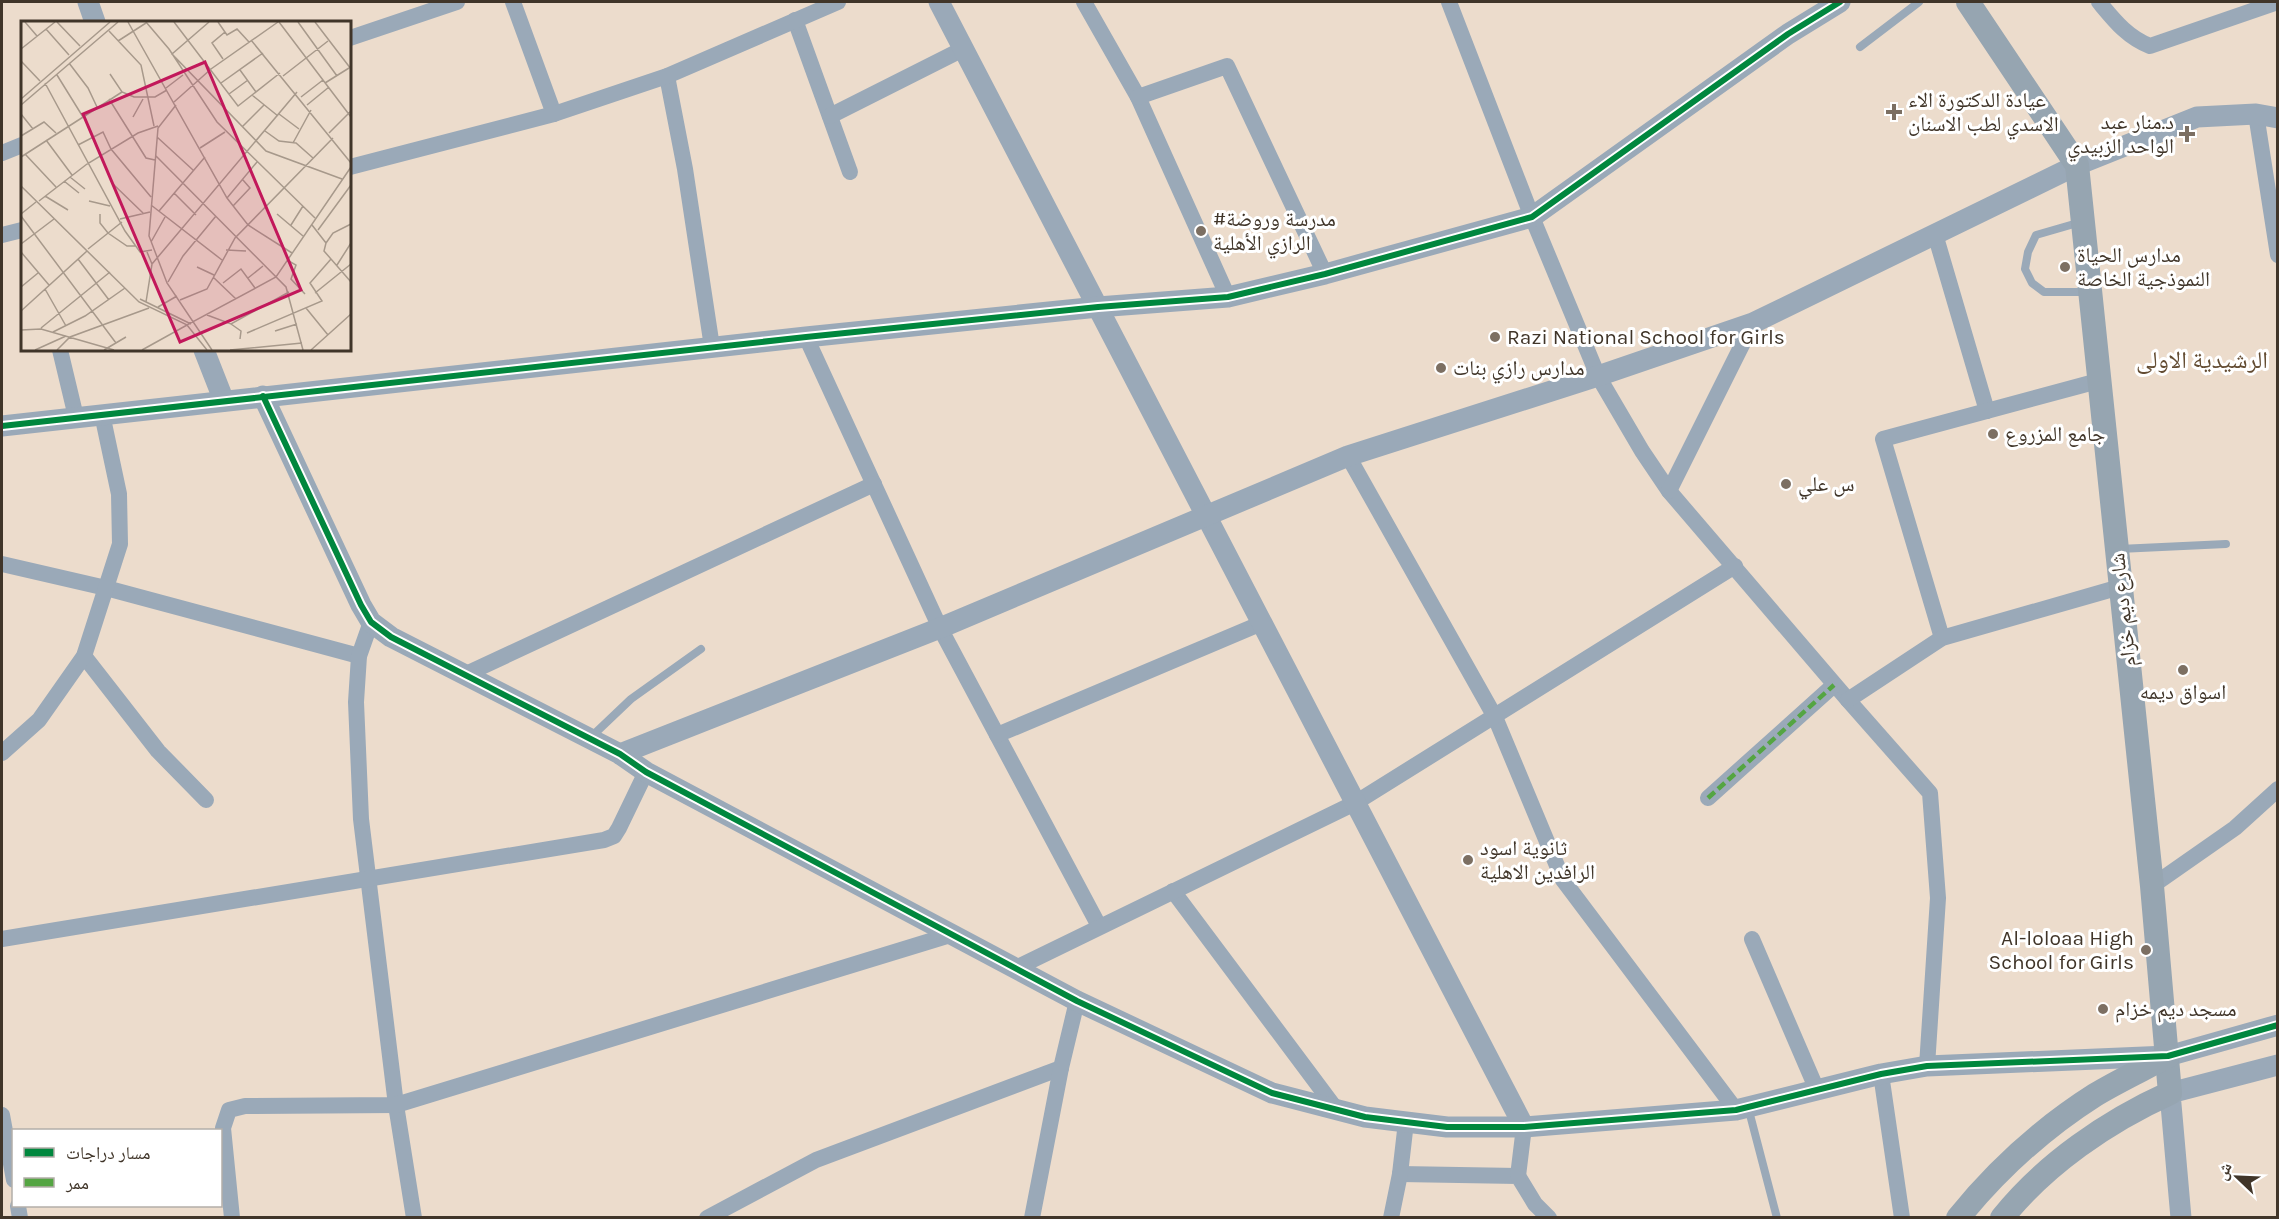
<svg xmlns="http://www.w3.org/2000/svg" width="2279" height="1219" font-family="Karla,'Noto Naskh Arabic',sans-serif">
	<rect width="100%" height="100%" fill="#ecdccc"/>
	<g fill="none" stroke-linecap="round" stroke-linejoin="round">
		<g stroke="#9aa9b8" stroke-width="8">
			<path d="M1860 47 1919 2"/>
			<path d="M2081 222 2036 235 2028 252 2025 269 2032 283 2044 292H2089"/>
			<path d="M2119 549 2226 544"/>
			<path d="M590 738 631 699 701 649"/>
			<path d="M1748 1107 1777 1218"/>
		</g>
		<g stroke="#9aa9b8" stroke-width="16">
			<path d="M513 2 554 114"/>
			<path d="M1084 2 1138 97 1228 297"/>
			<path d="M1449 2 1532 217 1598 376 1642 451 1669 491 1848 700 1930 793 1938 898 1927 1066"/>
			<path d="M2099 2C2114 20 2127 37 2150 46L2278 2"/>
			<path d="M795 20 850 172"/>
			<path d="M350 38 457 2"/>
			<path d="M667 76 685 169 712 347"/>
			<path d="M1138 97 1227 66 1325 274"/>
			<path d="M2256 114 2278 255"/>
			<path d="M830 116 963 49"/>
			<path d="M2 153 22 145"/>
			<path d="M350 167 554 114 667 76 838 2"/>
			<path d="M1935 234 1987 411"/>
			<path d="M2 235 22 230"/>
			<path d="M806 337 940 628 1099 926"/>
			<path d="M60 350 76 417"/>
			<path d="M1348 456 1495 717 1563 880 1736 1110"/>
			<path d="M1669 491 1753 323"/>
			<path d="M2 564 106 588 359 656"/>
			<path d="M371 622 359 656 356 702 361 819 396 1105 414 1218"/>
			<path d="M1942 638 1883 439 2098 381"/>
			<path d="M84 656 158 751 206 800"/>
			<path d="M464 675 874 484"/>
			<path d="M1848 700 1942 638 2120 587"/>
			<path d="M997 735 1262 623"/>
			<path d="M2 753 39 720 84 656 120 544 119 494 102 414"/>
			<path d="M1708 798 1834 685"/>
			<path d="M2152 886 2235 828 2278 789"/>
			<path d="M1173 891 1336 1109"/>
			<path d="M2 939 604 840 614 836 619 828 646 772"/>
			<path d="M1752 939 1817 1090"/>
			<path d="M1016 968 1355 803 1735 566"/>
			<path d="M1881 1074 1902 1218"/>
			<path d="M2 1115 14 1180"/>
			<path d="M1400 1174 1518 1176 1535 1204 1549 1218"/>
			<path d="M1518 1176 1524 1127"/>
			<path d="M18 1206 20 1218"/>
			<path d="M232 1218 223 1128 229 1110 245 1106 396 1105 950 935"/>
			<path d="M707 1218 816 1160 1061 1068"/>
			<path d="M1032 1218 1061 1068 1077 1001"/>
			<path d="M1391 1218 1400 1174 1406 1122"/>
		</g>
		<g stroke="#9aa9b8" stroke-width="21">
			<path d="M88 2 95 22"/>
			<path d="M939 2 1524 1127"/>
			<path d="M204 350 224 401"/>
			<path d="M263 396 361 605 371 622 391 637 620 754 646 772 1077 1001 1272 1093 1365 1117 1447 1127H1524L1736 1110 1881 1074 1927 1066 2168 1056 2278 1025"/>
			<path d="M2 426 806 337 1098 307 1228 297 1325 274 1532 217 1788 34 1840 2"/>
			<path d="M620 754 940 628 1348 456 1598 376 1753 323 2077 165 2197 117 2256 114 2278 118"/>
			<path d="M2181 1218 2170 1093 2278 1065"/>
		</g>
		<g stroke="#96a5b1" stroke-width="24">
			<path d="M1968 2 2077 165 2152 886 2170 1093C2108 1121 2045 1164 2002 1218"/>
			<path d="M1958 1218C1997 1170 2043 1128 2095 1095 2118 1081 2144 1069 2168 1056"/>
		</g>
		<path stroke="#54a542" stroke-width="4.5" stroke-dasharray="9 4.5" stroke-linecap="butt" d="M1708 798 1834 685"/>
		<defs>
			<g id="cycleway">
				<path d="M263 396 361 605 371 622 391 637 620 754 646 772 1077 1001 1272 1093 1365 1117 1447 1127H1524L1736 1110 1881 1074 1927 1066 2168 1056 2278 1025"/>
				<path d="M2 426 806 337 1098 307 1228 297 1325 274 1532 217 1788 34 1840 2"/>
			</g>
		</defs>
		<use href="#cycleway" stroke="#fff" stroke-width="10"/>
		<use href="#cycleway" stroke="#00873e" stroke-width="6"/>
	</g>
	<g fill="#7c6f62" stroke="#fff" stroke-width="2">
		<path d="M1891 103h6v6h6v6h-6v6h-6v-6h-6v-6h6z"/>
		<path d="M2184 125h6v6h6v6h-6v6h-6v-6h-6v-6h6z"/>
		<circle cx="1201" cy="231" r="6"/>
		<circle cx="2065" cy="267" r="6"/>
		<circle cx="1495" cy="337" r="6"/>
		<circle cx="1441" cy="368" r="6"/>
		<circle cx="1993" cy="434" r="6"/>
		<circle cx="1786" cy="484" r="6"/>
		<circle cx="2183" cy="670" r="6"/>
		<circle cx="1468" cy="860" r="6"/>
		<circle cx="2146" cy="950" r="6"/>
		<circle cx="2103" cy="1009" r="6"/>
	</g>
	<g text-anchor="middle" stroke-width="6" stroke-linejoin="round" paint-order="stroke">
		<g font-size="21" fill="#403529" stroke="#fff" text-anchor="start">
			<text x="1908" y="107">عيادة الدكتورة الاء<tspan x="1908" dy="24">الاسدي لطب الاسنان</tspan></text>
			<text x="2174" y="129" text-anchor="end">د.منار عبد<tspan x="2174" dy="24">الواحد الزبيدي</tspan></text>
			<text x="1213" y="226">#مدرسة وروضة<tspan x="1213" dy="24">الرازي الأهلية</tspan></text>
			<text x="2077" y="262">مدارس الحياة<tspan x="2077" dy="24">النموذجية الخاصة</tspan></text>
			<text x="1507" y="344">Razi National School for Girls</text>
			<text x="1453" y="375">مدارس رازي بنات</text>
			<text x="2005" y="441">جامع المزروع</text>
			<text x="1798" y="491">س علي</text>
			<text x="2183" y="699" text-anchor="middle">اسواق ديمه</text>
			<text x="1480" y="855">ثانوية اسود<tspan x="1480" dy="24">الرافدين الاهلية</tspan></text>
			<text x="2134" y="945" text-anchor="end">Al-loloaa High<tspan x="2134" dy="24">School for Girls</tspan></text>
			<text x="2115" y="1016">مسجد ديم خزام</text>
		</g>
		<g font-size="21" fill="#403529" stroke="#fff">
			<text transform="translate(2123 610) rotate(-96)" y="7">شارع ديم خزام</text>
		</g>
		<g font-size="24" fill="#634c32" stroke="#fff">
			<text x="2202" y="368">الرشيدية الاولى</text>
		</g>
	</g>
	<g transform="translate(21 21)">
		<rect width="330" height="330" fill="#ecdccc"/>
		<path fill="none" stroke="#a7998b" stroke-width="1.5" d="M4 1 16 15M36 1 59 25M107 1 206 177 227 204 271 232M125 1 148 28 196 101 294 197M153 1 217 85 259 52M188 1 151 33 245 130 321 158M197 1 206 14 216 8 228 21M258 1 330 96M277 1 316 55M294 1 330 48M25 8 48 34M88 10 120 44 133 105M230 19 330 142M97 20 125 2M0 28 34 1M202 38 191 22 204 11M0 40 19 60M48 42 67 67 76 86M219 49 235 71M89 53 101 71 113 76H134L146 69M36 54 62 96M262 55 307 20M24 62 104 210 119 231 131 229M200 62 242 32M304 62 328 47M145 67 162 54M208 73 227 59M231 74 257 95M280 76 302 59M0 78 89 1M88 78 125 137 134 139M153 81 190 48 257 1M0 84 97 1M155 84 137 107 128 215 146 262 191 329M286 84 308 66M0 93 12 108M258 93 278 108M112 96 122 78M221 106 243 84M244 110 258 120 275 122 292 137M308 112 330 90M0 115 23 101 35 112M136 116 172 149M25 119 51 154M272 122 290 89M57 124 82 111 90 128 130 176M179 127 204 111M4 133 35 166M135 135 265 266 282 329M0 136 101 71M49 156 64 168M43 160 58 172M92 163 122 192M0 165 118 281 166 304 255 256 330 146M153 172 175 194M24 175 47 189M206 177 236 141M18 180 66 143 117 112 137 105M68 180 89 185M130 184 201 239M212 185 229 167 222 159M138 190 184 136M0 193 15 181M79 193V202L87 212 106 225H114M256 193 282 215M0 195 95 322M99 198 129 191M270 204 282 185M291 204 305 222 303 230 330 261M297 209 330 164M130 221 144 196M305 222 312 212 330 203M0 223 33 198M67 228 101 201M205 229 225 230M0 231 28 264M57 238 88 279M266 239 275 244 270 258 284 273M131 243 276 71M316 244 330 222M176 246 193 254M192 256 215 278M227 257 242 245M147 261 162 235 195 195M202 262 220 248 234 267M0 266 17 252M24 268 45 305M294 272 330 243M119 278 170 303M159 279 186 268 214 217 312 117M125 281 131 243 126 231M137 286 156 275M285 287 307 314M0 290 66 230M186 294 210 303 268 271M210 303 220 310 219 318M20 307 89 251M0 309 20 308 93 329M254 310 276 303M32 311 64 295 104 267M226 312 301 280 289 262 310 238M14 329 45 315M36 329 49 316 128 287M83 329 105 316M121 329 166 304 186 329M209 329 281 322M290 329 330 293"/>
		<path fill="#c2185b" fill-opacity="0.15" stroke="#c2185b" stroke-width="3" d="M184 41 280 269 159 321 62 93Z"/>
		<rect width="330" height="330" fill="none" stroke="#403529" stroke-width="3"/>
	</g>
	<rect width="2279" height="1219" fill="none" stroke="#403529" stroke-width="6"/>
	<rect x="12" y="1129" width="210" height="78" fill="#ffffff" stroke="#b3aea9" stroke-width="1.5"/>
	<rect x="24" y="1148" width="30" height="9" fill="#00873e" stroke="#b3aea9" stroke-width="1.5"/>
	<text x="66" y="1159" font-size="18" fill="#403529">مسار دراجات</text>
	<rect x="24" y="1178" width="30" height="9" fill="#54a542" stroke="#b3aea9" stroke-width="1.5"/>
	<text x="66" y="1189" font-size="18" fill="#403529">ممر</text>
	<g transform="translate(2237 1177) rotate(293)" stroke="#ffffff" stroke-width="4.5" paint-order="stroke">
	<path d="M0-4.5L10 22L0 15L-10 22Z" fill="#403529"/>
	<text y="-9" font-size="16" font-weight="bold" text-anchor="middle" fill="#403529">ش</text>
	</g>
</svg>
